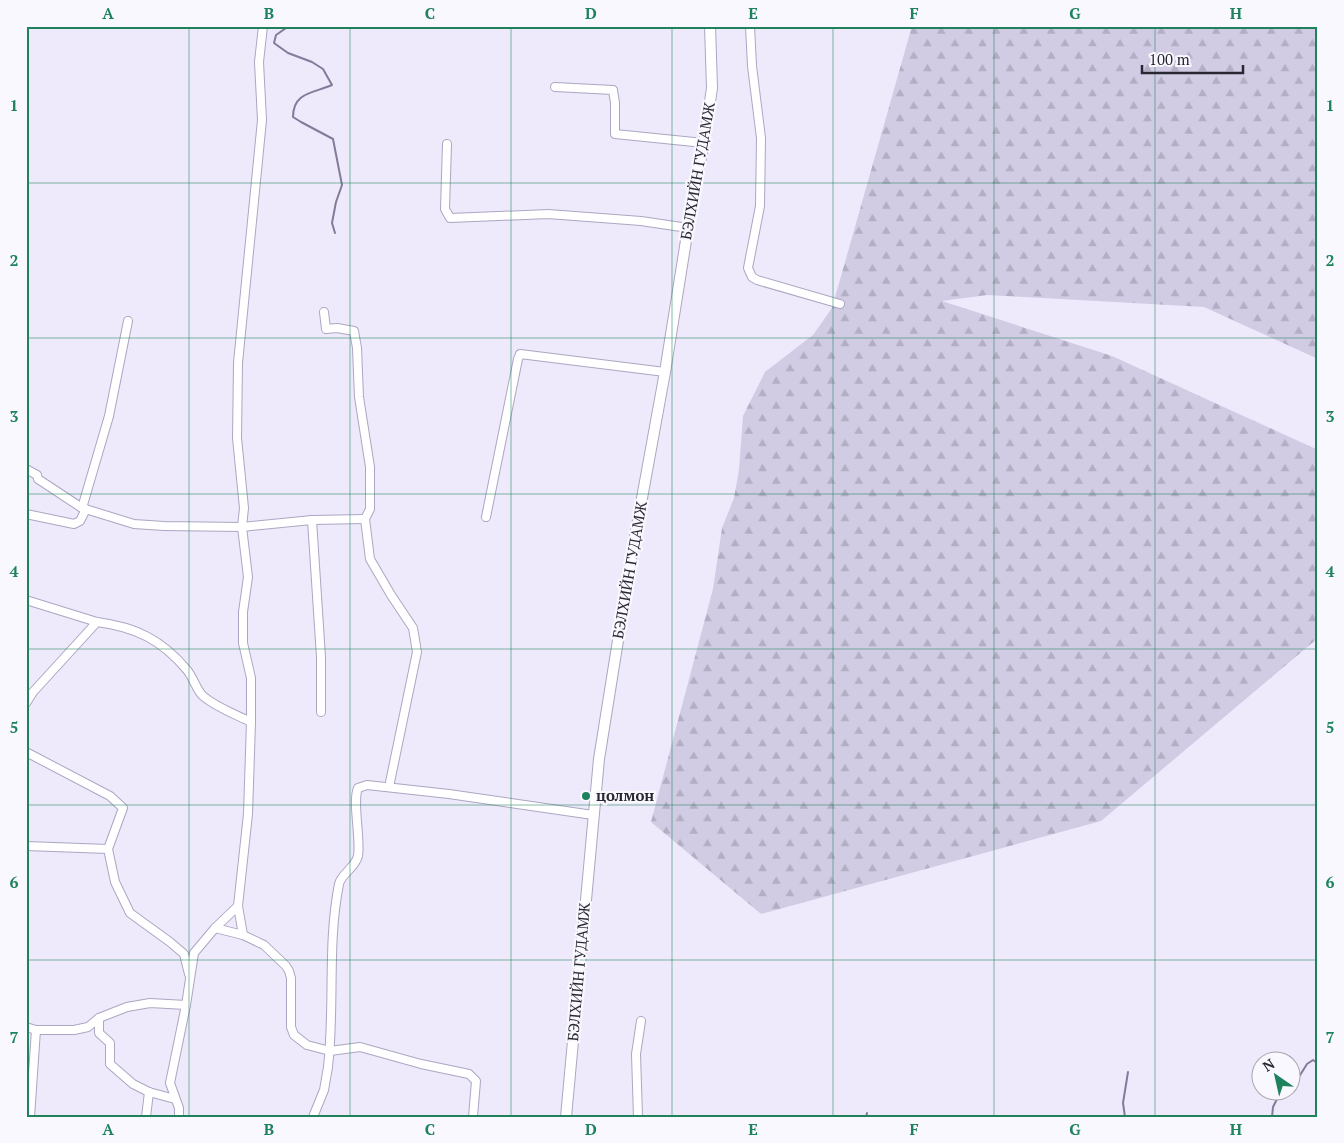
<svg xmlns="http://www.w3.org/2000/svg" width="1344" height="1143" font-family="'PT Serif',serif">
	<defs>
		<pattern id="forest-firs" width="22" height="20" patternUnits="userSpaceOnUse" patternTransform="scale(1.25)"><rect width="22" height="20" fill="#d1cbe4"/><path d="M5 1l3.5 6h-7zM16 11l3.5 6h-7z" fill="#b3aec4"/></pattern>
	</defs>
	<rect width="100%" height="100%" fill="#eee9fb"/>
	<path fill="url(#forest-firs)" d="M912 26H1318V359L1204 307 987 295 942 301 1112 356 1318 450V638L1101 821 761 914 651 822 713 589 722 528 734 498 739 470 743 416 765 372 813 335 832 308Z"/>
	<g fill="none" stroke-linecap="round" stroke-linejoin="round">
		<g stroke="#837b99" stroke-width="2">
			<path d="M289 26 276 35 274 43 288 53 312 62 323 69 332 85C314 93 293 92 293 117L301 122 333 139 342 185 336 202 332 223 335 233"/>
			<path d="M1292 1077 1297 1080 1307 1064 1313 1060 1316 1062 1318 1061"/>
			<path d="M866 1117 867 1113"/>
			<path d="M1125 1117 1123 1103 1128 1072"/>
			<path d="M1272 1117 1273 1107 1278 1097 1282 1096 1284 1090"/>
		</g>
		<defs>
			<g id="minor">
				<path d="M750 26 752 66 761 138 760 206 748 268 752 277 757 280 840 304"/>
				<path d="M555 87 613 90 615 103V134L704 143"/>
				<path d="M447 144 445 209 450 218 548 214 641 221 688 228"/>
				<path d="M324 312 326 329 337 328 354 331 357 348 359 397 370 467V509L365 519 370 559 391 595 413 628 417 652 389 787"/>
				<path d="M26 469 37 475 38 479 82 508 134 524 164 526 242 527 312 520 365 519"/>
				<path d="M82 508 109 416 128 321"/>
				<path d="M26 514 74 524 80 521 86 509"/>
				<path d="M486 517 518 359 520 354 665 372"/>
				<path d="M312 520 321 657V712"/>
				<path d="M26 600 97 622C136 627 162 640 187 670 193 677 197 691 203 696 217 708 235 714 251 722"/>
				<path d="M26 703 33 692 97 622"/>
				<path d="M26 752 110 796 123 808 108 849 115 882 130 913 170 942 184 954 189 974"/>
				<path d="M26 846 108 849"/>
				<path d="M238 906 243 935"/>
				<path d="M215 928 243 935 264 945 286 966 289 971 291 978V1027L294 1035 307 1045 330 1051 360 1047 421 1064 469 1074 476 1081 473 1117"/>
				<path d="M99 1018V1033L110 1043V1064L133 1084 149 1092 175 1099"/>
				<path d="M26 1027 36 1030H74L88 1027 99 1018 127 1007 150 1003 186 1005"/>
				<path d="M30 1117 36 1030"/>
				<path d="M146 1117 149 1092"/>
				<path d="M179 1117V1108L170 1083 186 1005 194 953 215 928 238 906 248 814 251 722V678L243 643V612L248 577 242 527 244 508 237 438 238 363 262 120 259 62 263 26"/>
				<path d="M313 1117 324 1090 328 1067C335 1006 327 944 339 884 341 874 355 868 358 856 361 839 352 801 358 788L367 785 449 794 593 815"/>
				<path d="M638 1117 636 1054 641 1021"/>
			</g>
			<path id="secondary" d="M566 1117 599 759 632 553 665 372 688 228 705 136 712 88 710 26"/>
		</defs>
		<use href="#minor" stroke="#ada6c2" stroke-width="10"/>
		<use href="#secondary" stroke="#ada6c2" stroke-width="12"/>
		<use href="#minor" stroke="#fff" stroke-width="8"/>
		<use href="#secondary" stroke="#fff" stroke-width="10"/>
	</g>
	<path fill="none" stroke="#1e835c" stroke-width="1" stroke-opacity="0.55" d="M189 26V1117M350 26V1117M511 26V1117M672 26V1117M833 26V1117M994 26V1117M1155 26V1117M26 183H1318M26 338H1318M26 494H1318M26 649H1318M26 805H1318M26 960H1318"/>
	<circle fill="#1e835c" stroke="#faf8ff" stroke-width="2" cx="586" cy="796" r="5"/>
	<g text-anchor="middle" stroke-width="4.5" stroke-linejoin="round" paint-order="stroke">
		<g font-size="15" fill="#292732" stroke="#faf8ff">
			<text transform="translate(698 171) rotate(-80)" y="5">БЭЛХИЙН ГУДАМЖ</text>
			<text transform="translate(630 570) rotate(-80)" y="5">БЭЛХИЙН ГУДАМЖ</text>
			<text transform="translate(579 972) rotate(-85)" y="5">БЭЛХИЙН ГУДАМЖ</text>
		</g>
		<g font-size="15" font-weight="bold" fill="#292732" stroke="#faf8ff" text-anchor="start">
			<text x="596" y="801">цолмон</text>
		</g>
	</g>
	<rect width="1344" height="1143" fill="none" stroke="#faf8ff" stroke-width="55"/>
	<g transform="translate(1276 1076) rotate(326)"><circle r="24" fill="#faf8ff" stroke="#a6a4ad"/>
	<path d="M0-4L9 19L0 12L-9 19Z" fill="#1e835c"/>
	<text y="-8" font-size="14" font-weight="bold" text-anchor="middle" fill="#292732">N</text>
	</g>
	<path d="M1142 65v8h101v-8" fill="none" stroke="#292732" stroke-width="2.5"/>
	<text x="1149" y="65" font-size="15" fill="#292732" stroke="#faf8ff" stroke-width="4" paint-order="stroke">100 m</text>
	<rect x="28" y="28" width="1288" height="1088" fill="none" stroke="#1e835c" stroke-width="2"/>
	<g font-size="16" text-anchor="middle" font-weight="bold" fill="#1e835c">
		<text x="108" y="19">A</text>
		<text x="269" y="19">B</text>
		<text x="430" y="19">C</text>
		<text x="591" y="19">D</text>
		<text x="753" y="19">E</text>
		<text x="914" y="19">F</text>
		<text x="1075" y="19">G</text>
		<text x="1236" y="19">H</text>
		<text x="14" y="111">1</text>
		<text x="1330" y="111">1</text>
		<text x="14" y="266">2</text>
		<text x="1330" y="266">2</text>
		<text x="14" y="422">3</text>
		<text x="1330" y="422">3</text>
		<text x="14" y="577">4</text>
		<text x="1330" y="577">4</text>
		<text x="14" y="733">5</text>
		<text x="1330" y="733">5</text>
		<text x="14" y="888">6</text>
		<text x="1330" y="888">6</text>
		<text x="14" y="1043">7</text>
		<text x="1330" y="1043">7</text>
		<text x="108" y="1135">A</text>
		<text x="269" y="1135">B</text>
		<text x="430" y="1135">C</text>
		<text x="591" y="1135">D</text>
		<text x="753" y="1135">E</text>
		<text x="914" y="1135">F</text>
		<text x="1075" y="1135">G</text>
		<text x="1236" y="1135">H</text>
	</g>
</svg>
